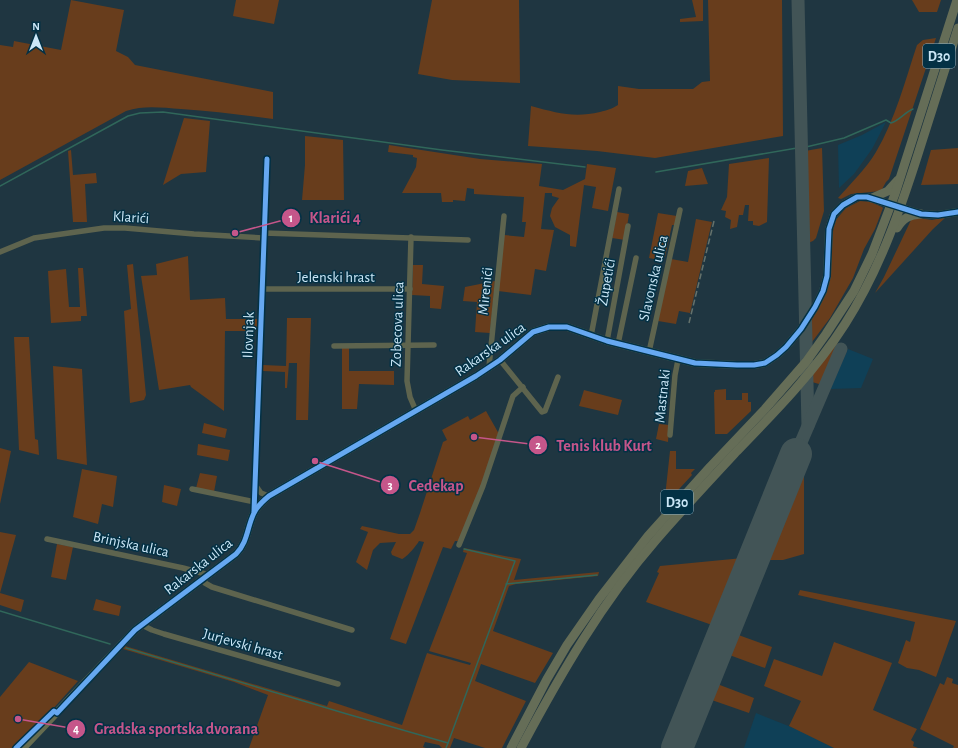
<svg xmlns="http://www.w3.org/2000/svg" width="958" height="748" font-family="'Alegreya Sans',sans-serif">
	<rect width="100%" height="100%" fill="#1f3641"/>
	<g fill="#0f4057">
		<path d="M886 122 872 149 854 174 839 188 838 145 862 135Z"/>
		<path d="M848 349 873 359 861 388 830 389Z"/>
		<path d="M756 713 801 731 834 748H744Z"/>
	</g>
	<g fill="#683d1c">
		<path d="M71 0 124 10 116 51 128 57 135 65 273 92V119C243 115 212 111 181 109 162 108 145 105 126 111L0 180V45L13 47 14 41 61 50Z"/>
		<path d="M236 0H279L274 24 233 16Z"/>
		<path d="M432 0H519L520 83 452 80 418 74Z"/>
		<path d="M692 0H703V21L680 22V19L696 17Z"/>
		<path d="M708 0H782L783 136 655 158 597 151 528 146 531 106C557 113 574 118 600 112 607 110 612 109 618 105V86L639 89H693L702 82 710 81Z"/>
		<path d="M912 0H941L937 12H919Z"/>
		<path d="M936 38 889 179 886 182 881 191 851 194 841 199 838 198C851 183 866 169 876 152 895 120 905 81 917 45L923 40Z"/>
		<path d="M184 118 210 121 206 172 181 174 163 185Z"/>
		<path d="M305 136 343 140 344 200H302L305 165Z"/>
		<path d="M389 145 480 159 542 164 539 186 563 190 585 179 587 164 616 168 608 211 592 208 596 187 584 185 576 247 570 246V235L555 227 550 216 552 208 559 198 552 196V193H545L541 229 554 230 546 271 535 269 531 295 498 291 504 235 524 237 526 222H522L524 197 474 194V189L467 188 465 201 453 200V202H442L441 193H402L416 167 417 158 413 157V155L388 152Z"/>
		<path d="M822 148 824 211 816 238 813 241 808 243 805 151Z"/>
		<path d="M958 148V184L921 185 931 150Z"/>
		<path d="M71 150 73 175 96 173 97 183 85 184 87 222H73L68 151Z"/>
		<path d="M769 158 767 222 759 226 753 225V221H748L749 205H745L743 215H739L737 227 730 229 731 220 725 217 726 211 721 210 727 197 729 164Z"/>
		<path d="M702 168 708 184 685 186 688 171Z"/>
		<path d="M860 201 871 202 882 207 883 208 875 229 864 249 853 278 830 318 809 346V322L818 309 835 221 846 208Z"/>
		<path d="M617 212 629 214 625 240 612 238Z"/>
		<path d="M658 213 677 216 675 225H672L665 257 660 256 659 260 649 258Z"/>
		<path d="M946 217 933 229 875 293 884 277 911 220 918 218 932 220Z"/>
		<path d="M696 219 712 222 690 313 679 311 676 324 658 321 671 259 688 262Z"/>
		<path d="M188 256 190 300 225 298 226 319H257V331H225L224 411 191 387 190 385 159 390 141 276 157 275 156 264Z"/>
		<path d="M133 264 146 395 144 400 130 403 124 311 131 309 127 265Z"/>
		<path d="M413 265H423L422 284 444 286 441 309 430 308V296L412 295Z"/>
		<path d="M78 268H83L87 316H81V321L51 323 48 271 66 269 69 307H80Z"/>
		<path d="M495 281 490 333 475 332 477 302 463 301 465 287Z"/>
		<path d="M287 318H311L308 420H296L297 363H289L287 388H285V372L263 371V365L286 366Z"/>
		<path d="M14 337H29L35 439 38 440 39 455 19 450Z"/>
		<path d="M836 343 840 345 821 382 819 384 812 382 810 376Z"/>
		<path d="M342 348H349V371H394V385L359 384 357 409H342Z"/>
		<path d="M53 366 82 369 87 465 57 459Z"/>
		<path d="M726 389V400H742V393H748V402H751V411L727 434H715L714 392H715V390Z"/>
		<path d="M584 390 622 400 618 415 579 406Z"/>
		<path d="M486 411 499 434 481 486 459 541H455L451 549 443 547 406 644 390 639 424 542 419 541C417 545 406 558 402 559L392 555 391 552 396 542 380 543 373 550 367 570 356 562 368 532 360 529 362 526 399 534H410L414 530 420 513 443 442 447 440 442 430 468 416 470 420Z"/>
		<path d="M204 423 227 429 225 438 202 433Z"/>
		<path d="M659 424 669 425 668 442 656 439Z"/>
		<path d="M198 444 230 450 228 461 197 455Z"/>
		<path d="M0 448 11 451 0 504Z"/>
		<path d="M670 451H676V469H695L691 473 692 475 669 500 665 497Z"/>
		<path d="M803 464H804V554L783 560H764Z"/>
		<path d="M82 469 117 476 113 507 102 504 98 524 73 517Z"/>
		<path d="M200 473 217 476 214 492 196 488Z"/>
		<path d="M164 485 181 489 177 506 162 502Z"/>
		<path d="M0 532 16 535 0 593 24 600 21 612 0 605Z"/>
		<path d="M57 544 73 547 66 580 51 577Z"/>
		<path d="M464 548 521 559 514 580 599 572 598 576 516 584 509 586 493 631 553 653 535 683 481 664 475 681 526 701 502 748H485L454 738 450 748H442L439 745 425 742 423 747 426 748H249L268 695 234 682 123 649 125 646 327 706 329 701 402 725 427 653 470 665 471 663 429 651 467 553 463 552Z"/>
		<path d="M743 558 715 626 646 602 659 573 657 572 660 566Z"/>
		<path d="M800 590 956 621 936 677 919 670 907 668 898 663 906 640 910 642 915 622 798 595Z"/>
		<path d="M96 599 121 606 119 616 93 610Z"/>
		<path d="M733 633 772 647 765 668 724 653Z"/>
		<path d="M834 642 892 663 873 710 917 729 911 740 914 742 913 746 918 748H834L789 726 801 701 764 686 774 659 822 676Z"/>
		<path d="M29 662 78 681 51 711 15 748H0V697Z"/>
		<path d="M947 677 953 679 952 683 958 685V748H953L954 746 920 729 940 683 944 685Z"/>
		<path d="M712 682 754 698 749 713 706 698Z"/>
	</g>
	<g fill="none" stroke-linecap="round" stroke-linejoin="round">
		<g stroke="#30675a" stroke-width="1.5">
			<path d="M806 147 844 138 886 120 891 123C900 120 905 112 913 109"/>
			<path d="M656 172 797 148"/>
			<path d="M0 186 128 116 140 113 163 112 442 150 585 167"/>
			<path d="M506 584 597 575"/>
			<path d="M0 611 110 644"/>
			<path d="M126 648 347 714 448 743 515 561 464 549"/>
			<path d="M446 748 448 743"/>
		</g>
		<g stroke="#425456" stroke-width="13">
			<path d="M798 0 808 426"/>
			<path d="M796 454 841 349"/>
		</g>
		<path stroke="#425456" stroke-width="32" d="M677 748 796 454"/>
		<g stroke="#5e644e" stroke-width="5.5">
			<path d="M264 233 468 240"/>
			<path d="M411 237 407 381 410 397 416 411"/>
			<path d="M0 252 34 238 104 228H125L194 234 263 238"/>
			<path d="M262 289H410"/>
			<path d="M591 336 619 189"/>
			<path d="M607 341 628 226"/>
			<path d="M618 344 636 258"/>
			<path d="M334 346 434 345"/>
			<path d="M649 352 680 210"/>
			<path d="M500 360 542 412 545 411 558 377"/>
			<path d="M489 367 504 216"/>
			<path d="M670 435 675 375 678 360"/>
			<path d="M256 486 261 493 269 496"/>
			<path d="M192 489 255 502"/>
			<path d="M254 510 267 159"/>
			<path d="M47 539 183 568 209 575"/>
			<path d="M459 545 483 486 513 396 523 387"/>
			<path d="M203 579 205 583 212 587 352 630"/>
			<path d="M142 625 152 630 164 634 338 684"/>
		</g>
		<path stroke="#666c4f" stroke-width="8" d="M23 748 135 630 236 554C248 542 247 527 254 513 257 506 263 501 269 496L476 376 500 360 533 332 549 327H567L607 341 695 363 737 365H754L765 363 777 355 786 347 801 329 815 307 823 291 827 276 829 229 834 214 843 205 857 197H867L921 214 938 215 958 212"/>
		<g stroke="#656d57" stroke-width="9">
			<path d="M872 198 888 191 898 180"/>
			<path d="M897 228C903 218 909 215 921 214"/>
			<path d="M511 748 547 679 567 645 599 599 648 536 710 467 765 409 806 362 826 334 854 291 872 254 895 194 957 0"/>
			<path d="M521 748C560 675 602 602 656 540 682 510 710 480 737 451 776 411 815 371 845 324 879 271 900 211 919 151 932 110 945 69 958 28"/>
		</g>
		<path stroke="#65726c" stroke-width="1.5" stroke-dasharray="6 3" stroke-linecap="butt" d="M689 323 714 221"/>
		<defs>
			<g id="cycleway">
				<path d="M254 512 267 159"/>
				<path d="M16 748 54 711 57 713 135 630 236 554C248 542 247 527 254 513 257 506 263 501 269 496L476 376 500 360 533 332 549 327H567L607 341 695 363 737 365H754L765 363 777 355 786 347 801 329 815 307 823 291 827 276 829 229 834 214 843 205 857 197H867L921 214 938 215 958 212"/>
			</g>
		</defs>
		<use href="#cycleway" stroke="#033145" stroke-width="8"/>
		<use href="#cycleway" stroke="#66a8f1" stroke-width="5"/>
	</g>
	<g text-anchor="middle" stroke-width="3" stroke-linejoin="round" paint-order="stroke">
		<g fill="#033145" stroke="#8fb0c2" stroke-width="1">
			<rect x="923" y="44" width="32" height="24" rx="3"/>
			<rect x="661" y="490" width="32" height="24" rx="3"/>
		</g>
		<g font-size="14" font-weight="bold" fill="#cbe7f7">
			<text x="939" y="61">D30</text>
			<text x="677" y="507">D30</text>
		</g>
		<g font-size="15" fill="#cbe7f7" stroke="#033145">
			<text transform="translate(131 217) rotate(4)" y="5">Klarići</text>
			<text x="336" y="282">Jelenski hrast</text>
			<text transform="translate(653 278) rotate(-77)" y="5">Slavonska ulica</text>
			<text transform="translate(606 282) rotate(-80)" y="5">Župetići</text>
			<text transform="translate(485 291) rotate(-84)" y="5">Mirenići</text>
			<text transform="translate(397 324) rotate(-88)" y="5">Zobecova ulica</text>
			<text transform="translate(248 335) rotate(-88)" y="5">Ilovnjak</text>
			<text transform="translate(490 349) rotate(-35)" y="5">Rakarska ulica</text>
			<text transform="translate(662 396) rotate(-84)" y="5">Mastnaki</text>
			<text transform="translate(131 544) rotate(12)" y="5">Brinjska ulica</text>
			<text transform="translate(198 566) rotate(-38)" y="5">Rakarska ulica</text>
			<text transform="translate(243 644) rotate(16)" y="5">Jurjevski hrast</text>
		</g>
	</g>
	<path fill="none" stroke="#c5568a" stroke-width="1.5" d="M235 233L291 218M474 437L538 445M315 461L390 485M18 719L76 729"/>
	<g fill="#c5568a" stroke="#033145" stroke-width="1.5">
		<circle cx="235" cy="233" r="4"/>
		<circle cx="474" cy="437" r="4"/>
		<circle cx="315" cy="461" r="4"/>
		<circle cx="18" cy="719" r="4"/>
		<circle cx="291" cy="218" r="10"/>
		<circle cx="538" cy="445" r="10"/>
		<circle cx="390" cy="485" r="10"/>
		<circle cx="76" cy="729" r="10"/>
	</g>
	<g font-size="12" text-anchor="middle" font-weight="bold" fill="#fff">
		<text x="291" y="222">1</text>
		<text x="538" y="449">2</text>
		<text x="390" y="489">3</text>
		<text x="76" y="733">4</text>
	</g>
	<g font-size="16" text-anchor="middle" font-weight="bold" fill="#c5568a" stroke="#033145" stroke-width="3" stroke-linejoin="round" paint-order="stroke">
		<text x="335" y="223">Klarići 4</text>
		<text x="604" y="451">Tenis klub Kurt</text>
		<text x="436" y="491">Cedekap</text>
		<text x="176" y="734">Gradska sportska dvorana</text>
	</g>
	<g transform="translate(36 36)" stroke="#033145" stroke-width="3" paint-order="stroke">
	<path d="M0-3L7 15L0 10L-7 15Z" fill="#cbe7f7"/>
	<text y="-6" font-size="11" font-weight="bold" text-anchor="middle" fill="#cbe7f7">N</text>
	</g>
</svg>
